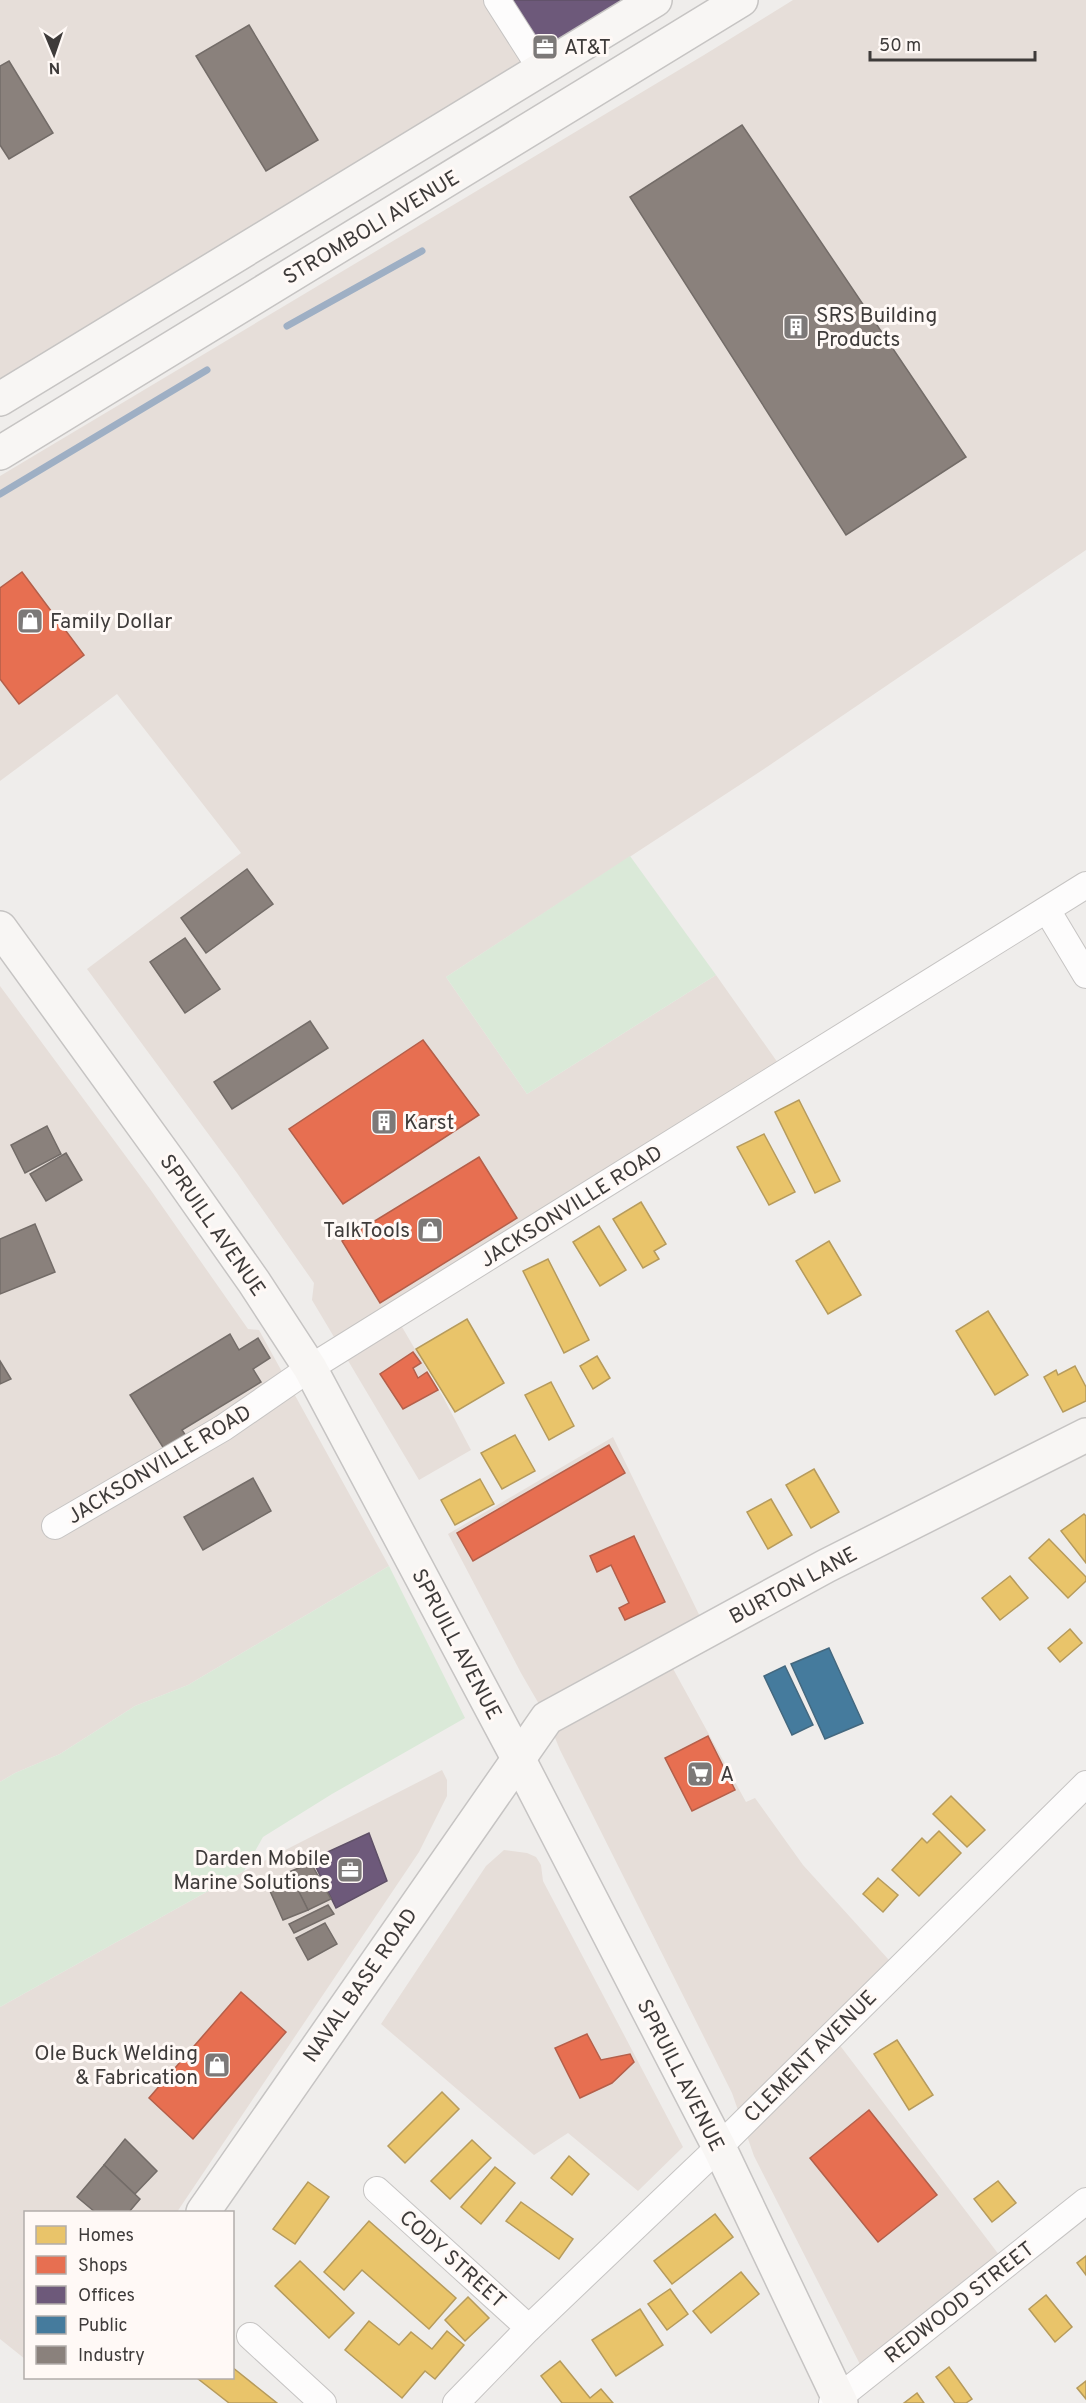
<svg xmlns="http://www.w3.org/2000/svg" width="1086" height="2403" font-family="Overpass,sans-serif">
	<rect width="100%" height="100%" fill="#efedeb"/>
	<g fill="#e6ded9">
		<path d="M0 0H497L537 63 150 287 0 380Z"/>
		<path d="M793 0H1086V550L764 769 446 977 527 1094 716 975 785 1073 395 1315 443 1397 471 1450 419 1480 312 1300 314 1283 237 1173 87 969 241 853 117 694 0 781V476L704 55Z"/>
		<path d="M0 986 150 1189 248 1329 259 1330 389 1566 188 1685 135 1706 60 1754 15 1773 0 1782Z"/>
		<path d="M613 1437 707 1631 665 1654 746 1802 755 1798 803 1865 898 1970 832 2035 1006 2264 866 2376 754 2156 732 2093 560 1750 547 1718 521 1673 448 1534Z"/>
		<path d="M442 1770 447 1780V1796L419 1852 177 2212H26L25 2359 0 2339V2007L244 1871Z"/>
		<path d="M504 1850 527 1853 536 1857 541 1865 543 1881 683 2147 638 2191 568 2133 534 2155 381 2024 486 1866Z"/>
	</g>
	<g fill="#dae9d8">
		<path d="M630 856 716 975 527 1094 446 977Z"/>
		<path d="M389 1566 465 1718 332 1794 263 1837 244 1871 0 2007V1782L15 1773 60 1754 135 1706 188 1685Z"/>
	</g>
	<g fill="#e9c46a" stroke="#b69b5c" stroke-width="1.5">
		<path d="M799 1100 840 1181 815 1193 775 1112Z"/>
		<path d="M764 1134 795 1192 769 1205 737 1147Z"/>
		<path d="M641 1202 666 1244 654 1251 659 1259 643 1268 613 1219Z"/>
		<path d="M599 1226 626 1270 600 1286 573 1242Z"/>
		<path d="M829 1241 861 1295 828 1314 796 1261Z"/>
		<path d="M548 1259 589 1340 564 1353 523 1271Z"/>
		<path d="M988 1311 1028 1375 995 1395 956 1331Z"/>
		<path d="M467 1319 504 1383 455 1412 416 1349Z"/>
		<path d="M597 1356 610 1378 593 1389 580 1366Z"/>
		<path d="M1075 1366 1086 1387V1401L1063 1412 1044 1377 1056 1370 1058 1375Z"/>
		<path d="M551 1382 574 1426 549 1440 525 1395Z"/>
		<path d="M515 1435 535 1471 502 1489 481 1453Z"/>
		<path d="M814 1469 839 1512 811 1528 786 1485Z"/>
		<path d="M480 1479 494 1504 455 1525 441 1500Z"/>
		<path d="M771 1499 792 1535 768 1549 747 1512Z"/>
		<path d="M1084 1514 1086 1516V1563L1061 1531Z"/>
		<path d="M1049 1539 1086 1577V1581L1068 1598 1029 1558Z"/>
		<path d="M1010 1576 1028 1598 1000 1620 982 1598Z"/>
		<path d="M1070 1629 1082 1643 1060 1662 1048 1648Z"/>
		<path d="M951 1796 985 1830 967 1847 933 1814Z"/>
		<path d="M939 1831 961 1853 919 1896 892 1870 922 1838 927 1843Z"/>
		<path d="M878 1878 898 1895 883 1912 863 1894Z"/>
		<path d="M897 2040 933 2095 909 2110 874 2054Z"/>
		<path d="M442 2092 459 2109 405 2163 388 2146Z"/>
		<path d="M472 2140 491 2158 450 2199 431 2181Z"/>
		<path d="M569 2156 589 2174 572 2195 551 2178Z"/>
		<path d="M495 2167 515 2183 481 2224 461 2207Z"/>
		<path d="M998 2181 1016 2203 992 2222 974 2199Z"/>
		<path d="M308 2182 329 2197 295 2244 273 2229Z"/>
		<path d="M521 2202 573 2239 559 2259 506 2221Z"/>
		<path d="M715 2214 733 2237 672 2284 654 2261Z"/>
		<path d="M369 2221 456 2298 429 2329 362 2270 344 2290 324 2272Z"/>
		<path d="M1086 2256V2275L1077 2263Z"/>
		<path d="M300 2261 354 2313 329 2338 275 2286Z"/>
		<path d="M741 2272 759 2294 711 2333 693 2311Z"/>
		<path d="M670 2289 688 2314 667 2330 648 2304Z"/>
		<path d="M1046 2295 1072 2327 1055 2342 1029 2309Z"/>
		<path d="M468 2297 489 2318 465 2341 445 2320Z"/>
		<path d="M640 2309 663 2345 616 2376 592 2340Z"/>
		<path d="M369 2321 399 2345 411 2332 432 2349 447 2331 464 2345 435 2379 425 2371 402 2398 345 2350Z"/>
		<path d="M560 2361 590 2398 601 2389 613 2403H562L541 2376Z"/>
		<path d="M232 2367 277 2403H229L197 2378H232Z"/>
		<path d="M949 2367 972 2399 966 2403H955L936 2377Z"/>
		<path d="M1086 2381V2399L1077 2388Z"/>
		<path d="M917 2393 924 2403H904Z"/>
	</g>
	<g fill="#e76f51" stroke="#b45f4a" stroke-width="1.5">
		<path d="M22 572 84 655 19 704 0 679V588Z"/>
		<path d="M423 1040 479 1115 343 1204 289 1129Z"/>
		<path d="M479 1157 517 1218 380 1303 342 1241Z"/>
		<path d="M413 1352 421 1363 413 1368 418 1378 427 1372 438 1390 403 1409 380 1374Z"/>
		<path d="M609 1445 625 1473 473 1561 457 1533Z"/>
		<path d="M634 1536 665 1602 625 1620 619 1608 629 1603 611 1565 597 1572 590 1556Z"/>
		<path d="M708 1736 735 1790 692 1811 665 1758Z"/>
		<path d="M241 1992 286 2032 193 2139 149 2098Z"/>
		<path d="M587 2034 601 2060 630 2054 634 2062 612 2083 580 2098 555 2048Z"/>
		<path d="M869 2110 937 2195 878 2242 810 2158Z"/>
	</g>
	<g fill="#6d597a" stroke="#5f5067" stroke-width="1.5">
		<path d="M497 0H640L537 63Z"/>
		<path d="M369 1833 387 1881 336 1908 312 1859Z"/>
	</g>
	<g fill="#457b9d" stroke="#43687f" stroke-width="1.5">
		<path d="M829 1648 863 1723 825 1739 791 1664Z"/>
		<path d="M785 1666 813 1725 792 1735 764 1676Z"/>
	</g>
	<g fill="#8a817c" stroke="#736c68" stroke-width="1.5">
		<path d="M249 25 318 140 266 171 196 56Z"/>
		<path d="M9 61 53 133 9 159 0 145V66Z"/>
		<path d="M742 125 966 457 846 535 630 197Z"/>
		<path d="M247 869 273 904 206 953 181 918Z"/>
		<path d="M185 938 220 989 185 1013 150 962Z"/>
		<path d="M310 1021 328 1048 232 1109 214 1082Z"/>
		<path d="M47 1126 61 1154 25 1173 11 1145Z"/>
		<path d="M66 1153 82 1180 46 1201 30 1174Z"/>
		<path d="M35 1224 55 1272 0 1294V1239Z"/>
		<path d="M230 1334 239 1350 258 1338 270 1358 253 1369 261 1382 182 1430 188 1439 166 1452 130 1395Z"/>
		<path d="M0 1361 11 1379 0 1384Z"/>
		<path d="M253 1478 271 1511 203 1550 184 1517Z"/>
		<path d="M311 1863 331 1899 308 1910 289 1872Z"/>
		<path d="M292 1878 308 1910 283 1920 270 1891Z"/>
		<path d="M328 1905 334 1914 294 1933 289 1924Z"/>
		<path d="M325 1923 337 1944 308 1960 296 1938Z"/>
		<path d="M125 2139 157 2171 135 2194 104 2165Z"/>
		<path d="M104 2165 140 2199 129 2212H95L77 2197Z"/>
	</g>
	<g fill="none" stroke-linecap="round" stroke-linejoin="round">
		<g stroke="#9eafc4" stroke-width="7">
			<path d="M287 326 422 251"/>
			<path d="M0 494 207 370"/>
		</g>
		<defs>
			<g id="street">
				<path d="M497 0 541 69"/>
				<path d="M1047 910 1086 975"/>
				<path d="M55 1526 223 1428 310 1368 1086 885"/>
				<path d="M377 2190 529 2328"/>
				<path d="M250 2336 323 2403"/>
				<path d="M456 2403 529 2328 719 2147 1086 1784"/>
				<path d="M832 2403 1086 2201"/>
			</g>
			<g id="secondary">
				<path d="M0 399 655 0"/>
				<path d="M0 453 741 0"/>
				<path d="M0 928 176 1171 254 1282 310 1368 518 1758 719 2147 841 2403"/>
				<path d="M203 2212 547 1718 826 1566 1086 1435"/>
			</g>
		</defs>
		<use href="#street" stroke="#c6c4c3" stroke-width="28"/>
		<use href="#secondary" stroke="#c6c4c3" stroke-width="36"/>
		<use href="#street" stroke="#fdfcfc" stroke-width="26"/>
		<use href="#secondary" stroke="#f8f6f4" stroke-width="33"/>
	</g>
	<defs>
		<symbol id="office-square" viewBox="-11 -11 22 22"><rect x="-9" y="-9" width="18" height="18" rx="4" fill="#7c7978" stroke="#fff9f6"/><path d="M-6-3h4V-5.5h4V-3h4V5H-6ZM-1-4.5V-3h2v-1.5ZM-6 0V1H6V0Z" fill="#fff"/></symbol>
		<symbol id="building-square" viewBox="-11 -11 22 22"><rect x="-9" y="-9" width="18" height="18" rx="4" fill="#7c7978" stroke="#fff9f6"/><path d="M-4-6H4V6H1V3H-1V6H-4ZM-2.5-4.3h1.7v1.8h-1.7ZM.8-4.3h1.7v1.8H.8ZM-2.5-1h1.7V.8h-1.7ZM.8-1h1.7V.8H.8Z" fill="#fff"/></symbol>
		<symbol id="shop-square" viewBox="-11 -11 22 22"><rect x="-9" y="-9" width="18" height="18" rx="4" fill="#7c7978" stroke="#fff9f6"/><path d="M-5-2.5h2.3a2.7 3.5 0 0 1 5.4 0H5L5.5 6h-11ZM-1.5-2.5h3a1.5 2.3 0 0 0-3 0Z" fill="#fff"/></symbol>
		<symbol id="supermarket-square" viewBox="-11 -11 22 22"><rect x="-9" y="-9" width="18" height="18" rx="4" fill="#7c7978" stroke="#fff9f6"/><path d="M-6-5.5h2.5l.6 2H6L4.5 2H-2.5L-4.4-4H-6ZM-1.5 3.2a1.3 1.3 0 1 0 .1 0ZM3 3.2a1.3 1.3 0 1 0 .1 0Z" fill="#fff"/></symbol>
	</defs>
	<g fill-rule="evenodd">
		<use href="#office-square" x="530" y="32" width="30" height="30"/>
		<use href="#building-square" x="781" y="312" width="30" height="30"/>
		<use href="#shop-square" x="15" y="606" width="30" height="30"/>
		<use href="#building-square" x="369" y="1107" width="30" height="30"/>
		<use href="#shop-square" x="415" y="1215" width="30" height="30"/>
		<use href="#supermarket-square" x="685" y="1759" width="30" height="30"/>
		<use href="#office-square" x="335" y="1855" width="30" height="30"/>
		<use href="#shop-square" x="202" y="2050" width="30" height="30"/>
	</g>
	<g text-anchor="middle" stroke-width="6" stroke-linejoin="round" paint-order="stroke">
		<g font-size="21" fill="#3e3b3a" stroke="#fff9f6" text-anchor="start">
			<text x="564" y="54">AT&amp;T</text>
			<text x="816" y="322">SRS Building<tspan x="816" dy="24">Products</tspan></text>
			<text x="50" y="628">Family Dollar</text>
			<text x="404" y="1129">Karst</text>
			<text x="410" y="1237" text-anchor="end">TalkTools</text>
			<text x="720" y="1781">A</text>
			<text x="330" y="1865" text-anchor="end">Darden Mobile<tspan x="330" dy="24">Marine Solutions</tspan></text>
			<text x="198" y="2060" text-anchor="end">Ole Buck Welding<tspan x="198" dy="24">&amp; Fabrication</tspan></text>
		</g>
		<g font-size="21" fill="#3e3b3a" stroke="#fff9f6">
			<text transform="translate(371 227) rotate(-31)" y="7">STROMBOLI AVENUE</text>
			<text transform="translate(571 1206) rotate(-32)" y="7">JACKSONVILLE ROAD</text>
			<text transform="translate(213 1225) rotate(55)" y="7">SPRUILL AVENUE</text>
			<text transform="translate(159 1464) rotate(-31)" y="7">JACKSONVILLE ROAD</text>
			<text transform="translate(793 1585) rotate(-28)" y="7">BURTON LANE</text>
			<text transform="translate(457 1644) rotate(62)" y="7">SPRUILL AVENUE</text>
			<text transform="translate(360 1985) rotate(-55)" y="7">NAVAL BASE ROAD</text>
			<text transform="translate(810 2056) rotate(-45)" y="7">CLEMENT AVENUE</text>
			<text transform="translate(681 2075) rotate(63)" y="7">SPRUILL AVENUE</text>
			<text transform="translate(453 2259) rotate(42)" y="7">CODY STREET</text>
			<text transform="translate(959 2302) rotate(-38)" y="7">REDWOOD STREET</text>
		</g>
	</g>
	<rect x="24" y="2211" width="210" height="168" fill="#fff9f6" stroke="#b2adab" stroke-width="1.5"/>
	<rect x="36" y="2226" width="30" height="18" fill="#e9c46a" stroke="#b2adab" stroke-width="1.5"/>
	<text x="78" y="2241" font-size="18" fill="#3e3b3a">Homes</text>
	<rect x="36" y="2256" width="30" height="18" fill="#e76f51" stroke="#b2adab" stroke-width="1.5"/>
	<text x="78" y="2271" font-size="18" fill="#3e3b3a">Shops</text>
	<rect x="36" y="2286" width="30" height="18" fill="#6d597a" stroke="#b2adab" stroke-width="1.5"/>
	<text x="78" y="2301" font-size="18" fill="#3e3b3a">Offices</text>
	<rect x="36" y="2316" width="30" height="18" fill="#457b9d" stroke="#b2adab" stroke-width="1.5"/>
	<text x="78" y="2331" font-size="18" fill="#3e3b3a">Public</text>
	<rect x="36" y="2346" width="30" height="18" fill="#8a817c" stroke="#b2adab" stroke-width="1.5"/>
	<text x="78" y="2361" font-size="18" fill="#3e3b3a">Industry</text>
	<g transform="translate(54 54) rotate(178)" stroke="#fff9f6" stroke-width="4.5" paint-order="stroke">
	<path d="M0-4.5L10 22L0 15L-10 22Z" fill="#3e3b3a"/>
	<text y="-9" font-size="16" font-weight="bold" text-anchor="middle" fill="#3e3b3a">N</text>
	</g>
	<path d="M870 51v9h165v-9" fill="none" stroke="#3e3b3a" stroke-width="3"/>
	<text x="879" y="51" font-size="18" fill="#3e3b3a" stroke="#fff9f6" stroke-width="4.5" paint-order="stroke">50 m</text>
</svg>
